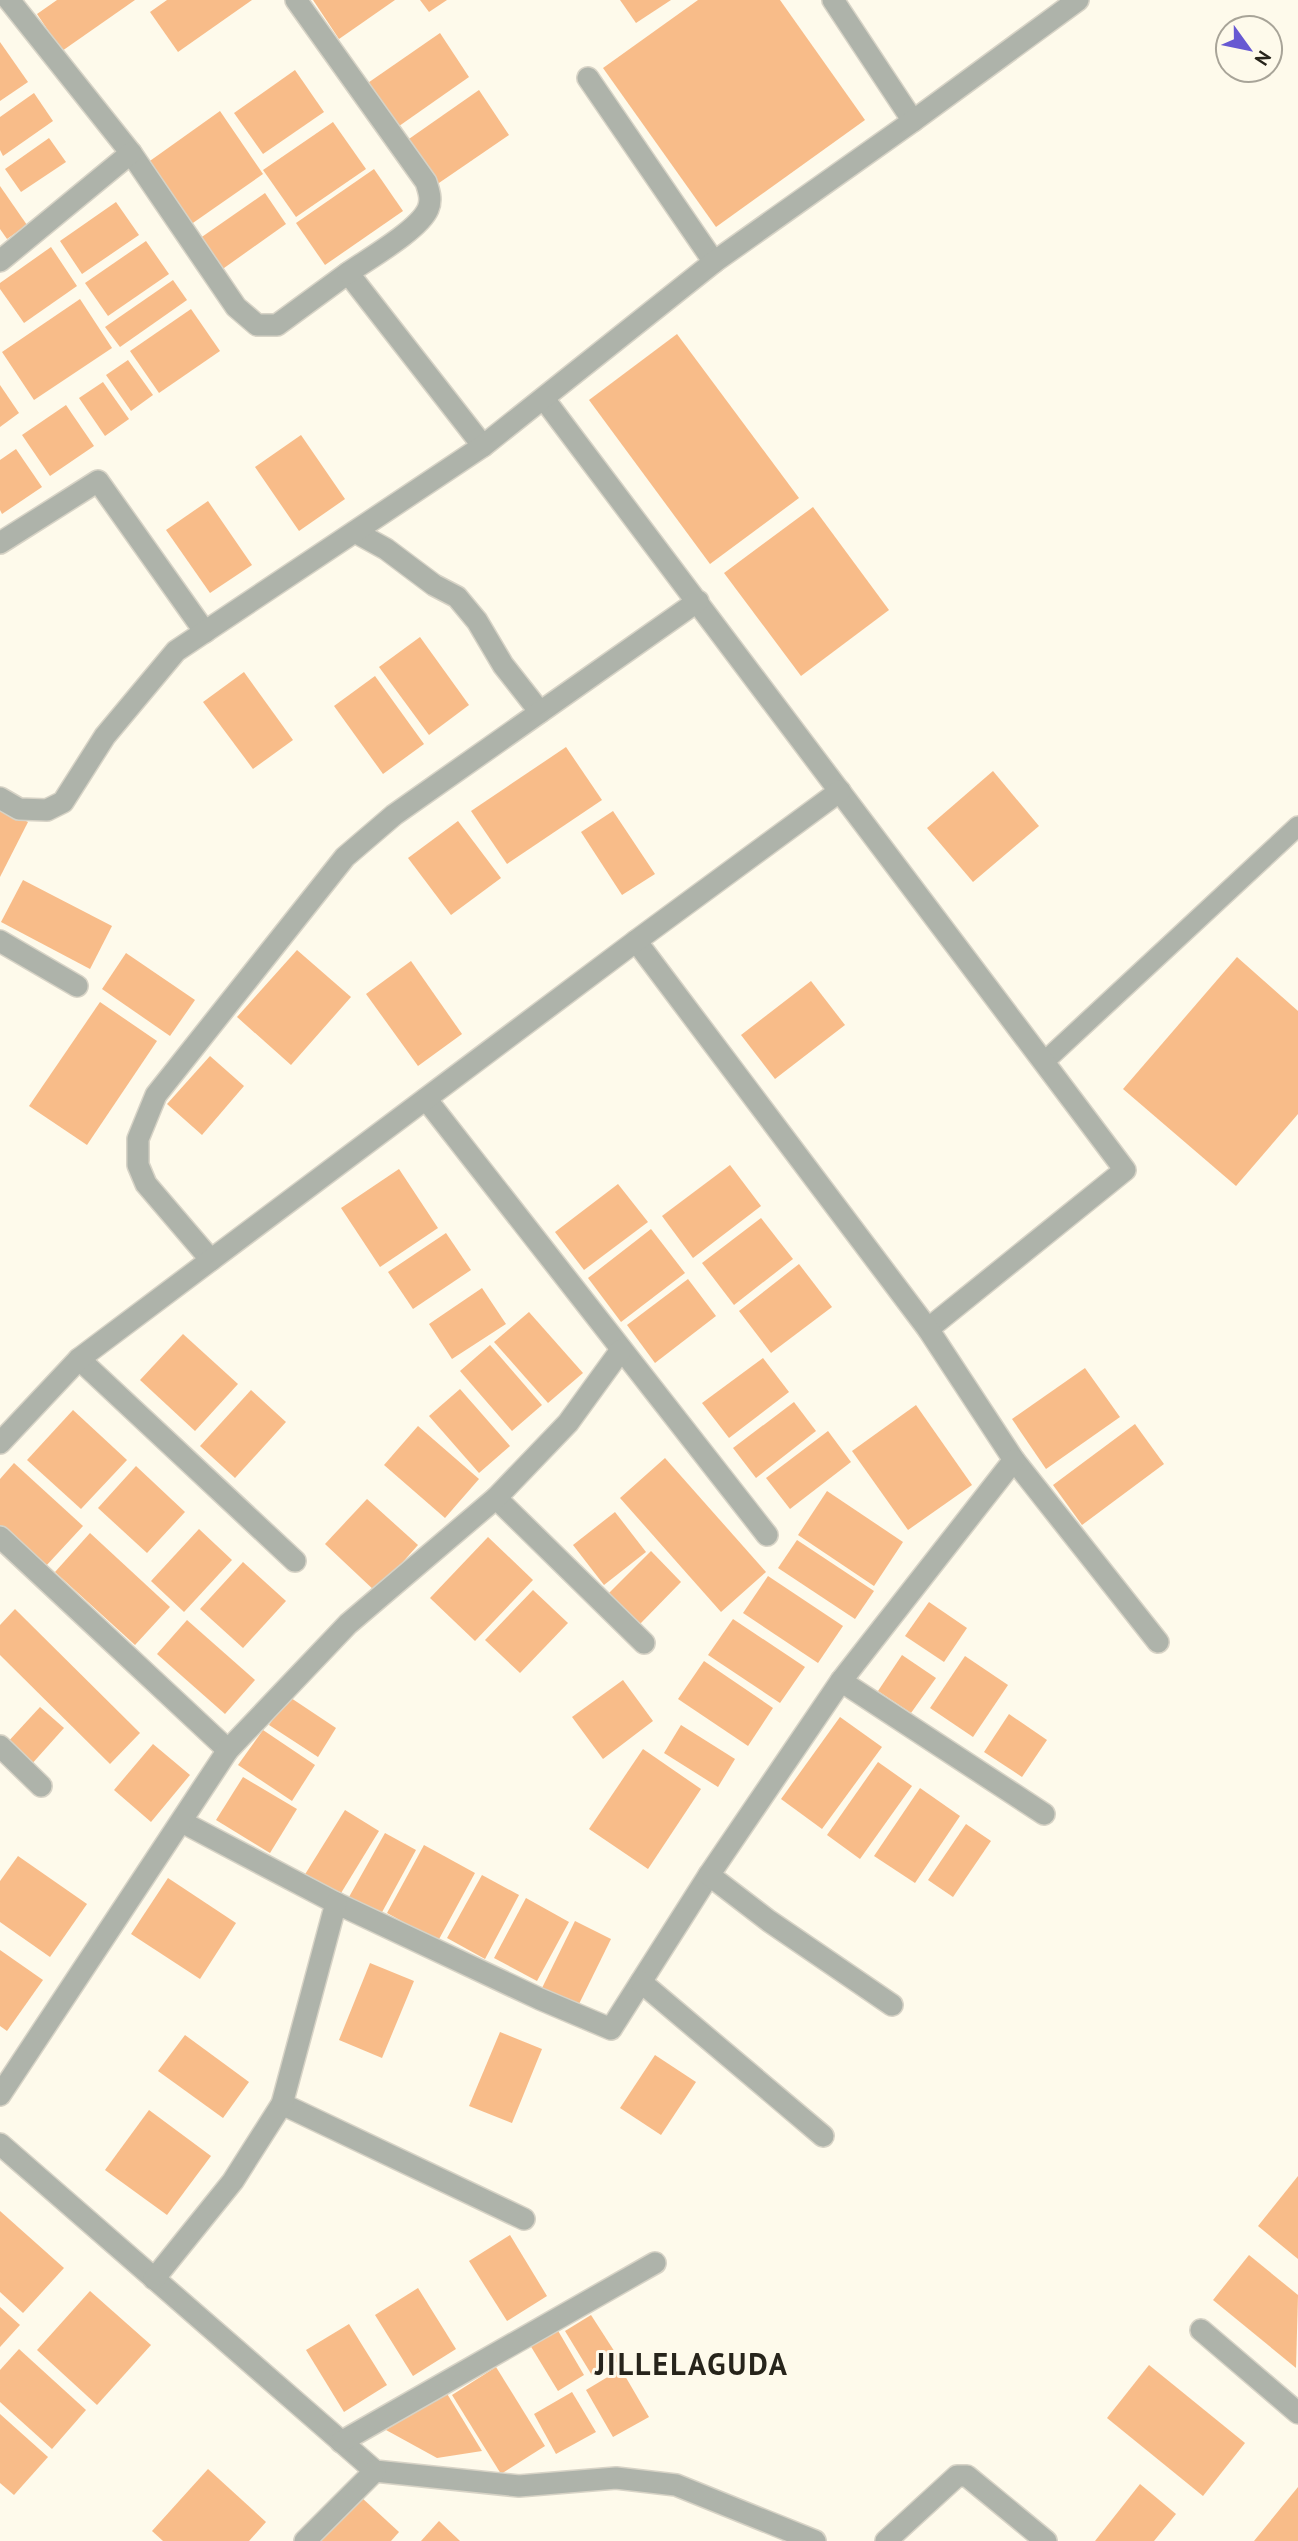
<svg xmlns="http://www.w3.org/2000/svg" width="1298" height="2541" font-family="'PT Sans',sans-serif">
	<rect width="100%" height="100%" fill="#fefaeb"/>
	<g fill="#f8bc89">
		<path d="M57 0H135L62 51 37 14Z"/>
		<path d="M167 0H252L178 52 150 12Z"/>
		<path d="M313 0H395L339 39Z"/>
		<path d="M420 0H447L429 12Z"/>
		<path d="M620 0H671L636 23Z"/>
		<path d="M698 0H780L865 120 716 227 603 68Z"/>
		<path d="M440 33 469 77 392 131 362 87Z"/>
		<path d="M0 42 28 82 0 101Z"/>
		<path d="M295 70 324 112 263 154 234 113Z"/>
		<path d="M479 90 509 135 436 185 406 141Z"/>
		<path d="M34 93 53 121 3 156 0 150V117Z"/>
		<path d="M220 111 263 174 190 225 147 163Z"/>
		<path d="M333 122 366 169 296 217 263 170Z"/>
		<path d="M49 138 66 162 21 192 5 169Z"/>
		<path d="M374 169 403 211 325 265 296 223Z"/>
		<path d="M0 186 27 225 7 239 0 229Z"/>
		<path d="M265 193 286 224 217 273 196 241Z"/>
		<path d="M116 202 139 235 82 274 60 241Z"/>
		<path d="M146 241 169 274 108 316 85 283Z"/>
		<path d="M51 247 77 286 24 323 0 289V283Z"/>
		<path d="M173 280 187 300 120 347 105 327Z"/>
		<path d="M80 299 112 348 34 400 2 352Z"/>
		<path d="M191 309 220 351 159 393 130 351Z"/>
		<path d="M677 334 799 498 710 564 589 400Z"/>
		<path d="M128 360 153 395 131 411 106 375Z"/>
		<path d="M103 382 129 419 105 436 79 398Z"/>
		<path d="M0 385 19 413 0 427Z"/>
		<path d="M66 405 94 446 50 476 22 435Z"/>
		<path d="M301 435 345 499 299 531 255 467Z"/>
		<path d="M16 449 42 487 2 514 0 510V460Z"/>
		<path d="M208 501 252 565 210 593 166 530Z"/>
		<path d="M813 507 889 610 801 676 724 573Z"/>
		<path d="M420 637 469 705 429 735 379 667Z"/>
		<path d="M244 672 293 740 253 769 203 702Z"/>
		<path d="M375 676 424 744 383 774 334 706Z"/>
		<path d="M566 747 602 800 507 864 471 811Z"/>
		<path d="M993 771 1039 826 973 882 927 828Z"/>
		<path d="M0 808 28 822 0 877Z"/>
		<path d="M613 811 655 874 622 895 581 832Z"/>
		<path d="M458 821 501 878 451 915 408 858Z"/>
		<path d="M23 880 112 926 90 969 1 922Z"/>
		<path d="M297 950 351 997 291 1065 237 1017Z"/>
		<path d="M126 953 195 1000 170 1036 102 989Z"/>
		<path d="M1237 957 1298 1011V1114L1236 1186 1123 1089Z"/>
		<path d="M411 961 462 1034 418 1066 366 994Z"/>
		<path d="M811 981 845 1025 775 1079 741 1035Z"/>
		<path d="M100 1002 157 1041 87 1145 29 1106Z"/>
		<path d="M210 1056 244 1086 202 1135 167 1104Z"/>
		<path d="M730 1165 761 1206 693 1258 662 1216Z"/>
		<path d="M399 1169 438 1228 380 1267 341 1208Z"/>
		<path d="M618 1184 648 1222 584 1270 555 1232Z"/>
		<path d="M761 1218 793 1259 734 1305 702 1263Z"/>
		<path d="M651 1229 685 1273 621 1322 588 1278Z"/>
		<path d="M446 1233 471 1270 413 1309 388 1272Z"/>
		<path d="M799 1264 832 1307 771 1353 739 1311Z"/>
		<path d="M688 1279 716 1316 655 1363 627 1325Z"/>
		<path d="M482 1288 506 1324 452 1359 429 1324Z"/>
		<path d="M529 1312 583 1373 548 1403 494 1342Z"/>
		<path d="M183 1334 238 1384 195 1431 140 1380Z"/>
		<path d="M490 1345 542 1405 512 1431 460 1371Z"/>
		<path d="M763 1358 789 1392 729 1438 702 1403Z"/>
		<path d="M1085 1368 1120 1417 1046 1469 1012 1419Z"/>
		<path d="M460 1389 510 1446 479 1473 429 1416Z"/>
		<path d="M251 1390 286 1422 235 1478 200 1446Z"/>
		<path d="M794 1402 816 1431 756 1478 733 1448Z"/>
		<path d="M916 1405 972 1485 908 1530 852 1451Z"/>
		<path d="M73 1410 127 1460 81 1509 27 1460Z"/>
		<path d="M1135 1424 1164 1464 1082 1525 1053 1485Z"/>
		<path d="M418 1426 479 1479 445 1518 384 1465Z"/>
		<path d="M828 1431 851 1462 790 1509 766 1478Z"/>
		<path d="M665 1458 766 1572 721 1612 620 1498Z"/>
		<path d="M14 1463 83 1526 45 1567 0 1526V1479Z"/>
		<path d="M136 1466 185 1512 147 1553 98 1508Z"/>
		<path d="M827 1491 903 1542 874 1586 798 1535Z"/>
		<path d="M367 1499 418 1545 376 1592 325 1544Z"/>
		<path d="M615 1512 646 1552 604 1585 573 1545Z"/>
		<path d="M199 1529 232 1560 184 1612 151 1581Z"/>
		<path d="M90 1533 170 1607 135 1645 55 1572Z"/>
		<path d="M488 1537 533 1580 475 1641 430 1598Z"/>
		<path d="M797 1540 874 1591 855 1619 778 1568Z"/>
		<path d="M651 1551 681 1582 640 1624 609 1593Z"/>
		<path d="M243 1562 286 1601 243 1648 200 1609Z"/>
		<path d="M768 1576 843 1626 818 1663 743 1613Z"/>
		<path d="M533 1590 568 1623 520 1673 485 1640Z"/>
		<path d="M929 1602 967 1628 944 1662 905 1636Z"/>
		<path d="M15 1609 140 1733 110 1764 0 1655V1625Z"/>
		<path d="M733 1619 805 1667 780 1703 708 1655Z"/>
		<path d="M187 1620 255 1680 225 1714 157 1654Z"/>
		<path d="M902 1655 936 1678 911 1713 878 1691Z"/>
		<path d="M965 1656 1008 1685 973 1737 930 1708Z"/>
		<path d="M704 1661 773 1708 748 1746 678 1699Z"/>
		<path d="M623 1680 653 1721 603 1759 572 1717Z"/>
		<path d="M288 1696 336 1728 318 1757 269 1725Z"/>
		<path d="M40 1707 64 1728 30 1766 6 1744Z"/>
		<path d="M1009 1714 1047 1740 1022 1777 984 1752Z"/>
		<path d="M840 1717 882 1747 822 1829 781 1799Z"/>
		<path d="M681 1725 735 1759 718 1787 664 1753Z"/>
		<path d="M263 1730 315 1765 292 1801 238 1765Z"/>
		<path d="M153 1744 190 1775 151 1822 114 1790Z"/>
		<path d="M643 1749 701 1789 648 1869 589 1829Z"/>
		<path d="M878 1762 912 1786 860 1859 827 1835Z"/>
		<path d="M243 1777 297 1809 270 1853 216 1820Z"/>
		<path d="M920 1788 960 1816 915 1883 874 1856Z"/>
		<path d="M345 1810 379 1831 338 1898 304 1876Z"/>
		<path d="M966 1824 991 1841 953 1897 928 1880Z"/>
		<path d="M385 1833 416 1850 381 1914 349 1897Z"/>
		<path d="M424 1845 475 1873 438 1941 387 1913Z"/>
		<path d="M18 1856 87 1904 50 1957 0 1922V1881Z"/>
		<path d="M482 1875 519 1895 485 1959 447 1938Z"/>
		<path d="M168 1878 236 1923 200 1979 131 1934Z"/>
		<path d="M526 1898 569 1922 537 1981 494 1958Z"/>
		<path d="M575 1921 611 1939 578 2006 542 1988Z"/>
		<path d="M0 1950 43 1980 7 2031 0 2026Z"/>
		<path d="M370 1963 414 1981 382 2058 339 2040Z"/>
		<path d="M500 2032 542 2049 512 2123 469 2106Z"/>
		<path d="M185 2035 249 2082 223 2118 158 2071Z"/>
		<path d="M655 2055 696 2082 661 2135 620 2108Z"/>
		<path d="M149 2110 211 2156 167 2215 105 2170Z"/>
		<path d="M1298 2176V2259L1258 2226Z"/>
		<path d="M0 2211 64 2268 23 2313 0 2292Z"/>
		<path d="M510 2235 547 2296 507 2321 469 2261Z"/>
		<path d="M1249 2255 1298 2295 1296 2368 1213 2300Z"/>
		<path d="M418 2288 456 2349 413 2376 375 2315Z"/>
		<path d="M90 2291 151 2345 97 2405 37 2350Z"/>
		<path d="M0 2307 20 2325 0 2347Z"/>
		<path d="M591 2315 620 2360 593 2377 565 2331Z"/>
		<path d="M349 2324 387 2385 344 2412 306 2350Z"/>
		<path d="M557 2329 584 2375 558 2391 530 2345Z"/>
		<path d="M19 2349 86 2410 52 2449 0 2402V2370Z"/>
		<path d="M1149 2365 1245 2443 1203 2496 1107 2418Z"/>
		<path d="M496 2367 545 2446 501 2474 452 2395Z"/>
		<path d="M621 2369 649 2417 613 2437 586 2390Z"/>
		<path d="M446 2392 482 2451 437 2458 386 2430Z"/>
		<path d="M572 2392 596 2432 556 2454 534 2414Z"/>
		<path d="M0 2414 48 2457 14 2495 0 2483Z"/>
		<path d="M208 2469 266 2522 249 2541H163L152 2531Z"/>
		<path d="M1140 2484 1176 2514 1154 2541H1095Z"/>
		<path d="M1298 2487V2541H1254Z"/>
		<path d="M361 2497 399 2532 391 2541H321Z"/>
		<path d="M439 2521 460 2541H421Z"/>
	</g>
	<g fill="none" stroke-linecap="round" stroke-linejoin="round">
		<defs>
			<path id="service" d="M1044 1062 1298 826"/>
			<g id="minor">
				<path d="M9 0 131 153 236 307 257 325H277L348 273 483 446"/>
				<path d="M296 0 426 182C429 191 432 200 428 209 419 230 368 259 348 273"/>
				<path d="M833 0 913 121"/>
				<path d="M588 78 714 262"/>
				<path d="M0 261 131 153"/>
				<path d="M544 399 1125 1170 928 1329"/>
				<path d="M355 532 386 549 434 585 457 597 477 621 503 665 540 712"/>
				<path d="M0 543 98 481 205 632"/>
				<path d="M0 798 19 809 47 810 63 802 105 736 176 651 483 446 714 262 913 121 1078 0"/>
				<path d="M0 941 77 986"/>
				<path d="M636 941 928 1329 1014 1460 1158 1642"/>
				<path d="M426 1099 767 1535"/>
				<path d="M211 1260 146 1184 138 1165V1139L156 1095 345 857 394 815 698 601"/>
				<path d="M79 1359 295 1561"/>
				<path d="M0 1443 79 1359 636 941 840 791"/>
				<path d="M496 1498 644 1643"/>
				<path d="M0 1537 228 1750"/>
				<path d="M841 1681 1044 1814"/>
				<path d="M0 1746 41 1786"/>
				<path d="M182 1822 336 1903 540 1999 611 2029 709 1875"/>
				<path d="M641 1982 823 2136"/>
				<path d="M892 2005 769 1921 709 1875 841 1681 1014 1460"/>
				<path d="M0 2095 228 1750 348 1624 496 1498 568 1423 621 1350"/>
				<path d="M282 2104 524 2219"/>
				<path d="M0 2144 375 2471 519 2486 616 2478 676 2485 815 2541"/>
				<path d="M154 2279 233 2181 282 2104 336 1903"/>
				<path d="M1201 2330 1298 2413"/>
				<path d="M341 2442 655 2263"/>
				<path d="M305 2541 375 2471"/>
				<path d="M886 2541 957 2476H967L1046 2541"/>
			</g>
		</defs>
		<use href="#service" stroke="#d7d3c6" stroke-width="22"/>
		<use href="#minor" stroke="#d7d3c6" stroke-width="24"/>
		<use href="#service" stroke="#aeb3aa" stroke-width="19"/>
		<use href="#minor" stroke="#aeb3aa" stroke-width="21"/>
	</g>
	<g text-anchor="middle" stroke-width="6" stroke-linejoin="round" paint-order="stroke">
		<g font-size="30" font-weight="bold" letter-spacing="2" fill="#27241b" stroke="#fefaeb">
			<text x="692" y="2375">JILLELAGUDA</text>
		</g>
	</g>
	<g transform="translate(1249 49) rotate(123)"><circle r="33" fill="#fefaeb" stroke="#a8a498" stroke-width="2"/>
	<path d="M0-5L12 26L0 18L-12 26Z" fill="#6759d2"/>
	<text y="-10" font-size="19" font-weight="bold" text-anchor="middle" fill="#27241b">N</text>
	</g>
</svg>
